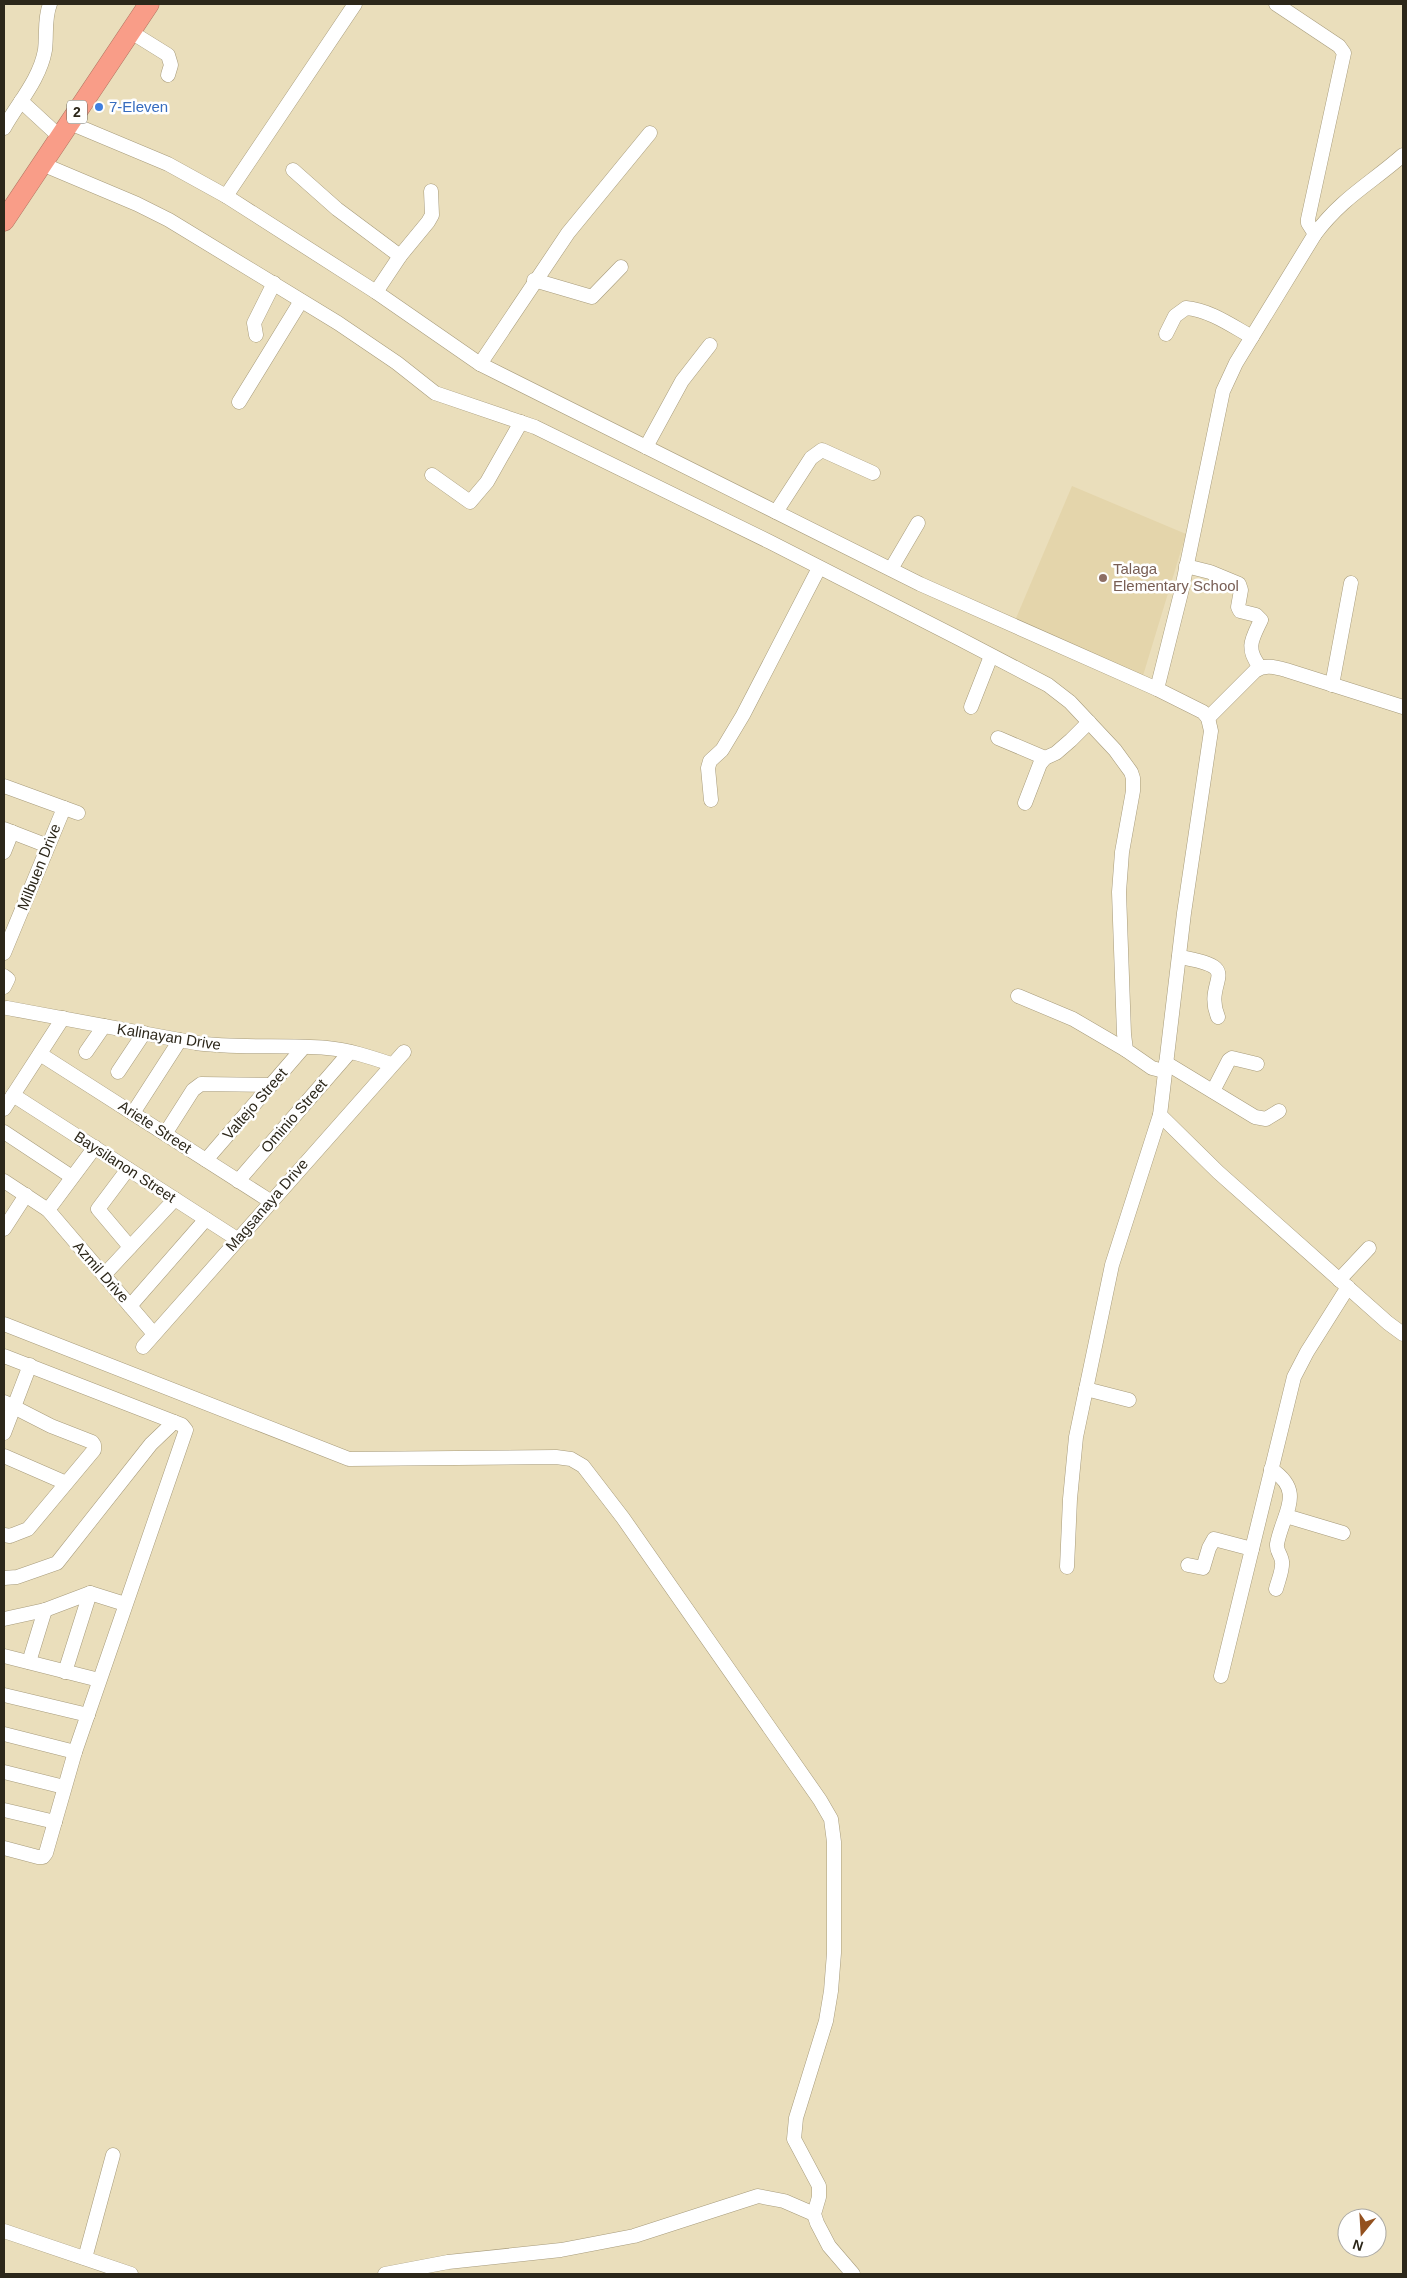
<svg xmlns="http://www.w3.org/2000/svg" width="1407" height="2278" font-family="Arial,sans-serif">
	<rect width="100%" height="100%" fill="#eadebb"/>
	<path fill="#e4d5ab" d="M1072 486 1186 534 1142 679 1014 623Z"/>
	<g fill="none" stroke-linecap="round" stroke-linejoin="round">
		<defs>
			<g id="minor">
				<path d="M1276 4 1339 46 1344 53 1308 219V223L1315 234"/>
				<path d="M131 32 168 55 171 65 168 75"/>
				<path d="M21 101 60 137"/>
				<path d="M70 123 168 164 226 196 376 292 480 364 920 584 1157 689 1203 712 1208 718 1211 731 1184 913 1160 1115 1218 1172 1388 1323 1403 1334"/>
				<path d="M4 128C18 103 40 79 45 50 47 34 44 19 50 4"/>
				<path d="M42 164 137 204 169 220 338 323 397 363 435 393 535 427 770 542 960 639 1048 685 1070 702 1115 750 1131 772 1133 778V791L1122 852 1119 892 1124 1034 1126 1050 1152 1068 1164 1071"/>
				<path d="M293 170 337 209 400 256"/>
				<path d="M226 196 355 4"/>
				<path d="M534 280 592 297 621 267"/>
				<path d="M376 292 400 256 428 222 432 215 431 191"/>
				<path d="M1166 334 1175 316 1186 308C1210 310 1232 326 1252 337"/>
				<path d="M256 335 254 323 274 283"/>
				<path d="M480 364 568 233 650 133"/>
				<path d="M239 402 301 301"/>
				<path d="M646 447 682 381 710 345"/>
				<path d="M432 475 470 502 487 482 521 422"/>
				<path d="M776 512 811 458 822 450 873 473"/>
				<path d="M1186 566 1210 572 1239 584 1241 590 1238 607 1240 611 1256 615 1261 620C1252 639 1245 648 1260 667"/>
				<path d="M891 569 918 523"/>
				<path d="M1332 685 1351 583"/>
				<path d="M1157 689 1181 593 1223 391 1236 363 1315 234C1343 197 1370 184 1403 155"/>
				<path d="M971 707 991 656"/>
				<path d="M1208 718 1255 671C1264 664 1275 667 1286 670L1403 707"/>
				<path d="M998 738 1045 758"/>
				<path d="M4 786 78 813"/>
				<path d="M711 800 708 768 710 761 722 750 743 715 819 568"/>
				<path d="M1025 803 1040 764 1045 758 1056 753 1071 740 1089 722"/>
				<path d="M4 829 48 846"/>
				<path d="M4 852 12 832"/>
				<path d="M4 953 64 808"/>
				<path d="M1179 957C1248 968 1202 979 1218 1017"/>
				<path d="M4 976 8 979 4 987"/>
				<path d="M1018 996 1073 1019 1126 1050"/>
				<path d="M7 1008 196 1043C240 1049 284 1044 327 1048 349 1050 370 1057 391 1064"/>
				<path d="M86 1052 104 1026"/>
				<path d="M40 1054 270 1201"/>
				<path d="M1166 1063 1255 1117 1266 1119 1279 1111"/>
				<path d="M118 1072 144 1033"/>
				<path d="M1213 1091 1229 1060 1232 1058 1257 1064"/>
				<path d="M13 1095 237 1239"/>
				<path d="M4 1109 63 1018"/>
				<path d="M133 1113 180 1040"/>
				<path d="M4 1132 72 1177"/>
				<path d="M165 1134 193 1090 201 1084 271 1085"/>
				<path d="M206 1160 303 1048"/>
				<path d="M128 1169 98 1209 130 1247"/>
				<path d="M4 1181 48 1210 154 1334"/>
				<path d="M238 1181 350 1052"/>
				<path d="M48 1210 95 1147"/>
				<path d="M4 1229 26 1195"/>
				<path d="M104 1275 175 1199"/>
				<path d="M1339 1280 1369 1248"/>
				<path d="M130 1306 206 1219"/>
				<path d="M4 1324 349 1459 556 1457 571 1459 583 1466 623 1518 820 1800 831 1819 834 1842V1953L831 1991 826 2021 796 2118 794 2139 819 2186V2197L814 2214 817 2223 829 2246 853 2274"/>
				<path d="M143 1347 404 1052"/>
				<path d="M4 1356 182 1425 186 1430 75 1752 46 1853 43 1857H38L4 1848"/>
				<path d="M1086 1389 1129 1400"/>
				<path d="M4 1402 51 1426 92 1442 94 1445V1450L28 1529 10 1536 4 1535"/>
				<path d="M4 1433 30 1365"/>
				<path d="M4 1456 66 1483"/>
				<path d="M1271 1469C1306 1492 1283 1512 1277 1544 1276 1551 1282 1556 1282 1562 1283 1570 1278 1581 1276 1589"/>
				<path d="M1286 1516 1343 1533"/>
				<path d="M1188 1565 1203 1568 1209 1548 1214 1539 1252 1549"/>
				<path d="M1067 1567 1070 1499 1076 1437 1112 1265 1160 1115"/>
				<path d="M4 1578 17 1577 57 1563 151 1444 174 1422"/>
				<path d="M4 1619 45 1610 90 1593 125 1604"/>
				<path d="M4 1656 99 1680"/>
				<path d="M29 1662 45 1610"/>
				<path d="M65 1672 90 1593"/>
				<path d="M1221 1676 1294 1377 1307 1352 1348 1287"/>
				<path d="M4 1695 88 1715"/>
				<path d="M4 1734 75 1752"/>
				<path d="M4 1772 64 1787"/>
				<path d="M4 1810 55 1822"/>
				<path d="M4 2231 131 2274"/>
				<path d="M85 2258 113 2155"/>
				<path d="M385 2274 448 2262 561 2250 634 2236 758 2196 784 2201 814 2214"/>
			</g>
			<path id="highway" d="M4 221 149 4"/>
		</defs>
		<use href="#minor" stroke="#a79b7b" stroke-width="15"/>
		<use href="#highway" stroke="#b17462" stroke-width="21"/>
		<use href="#minor" stroke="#fff" stroke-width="14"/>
		<use href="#highway" stroke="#f99d88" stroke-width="20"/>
	</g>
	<circle fill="#3f7fe0" stroke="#fff" stroke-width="2" cx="99" cy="107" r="5"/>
	<circle fill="#8d6e63" stroke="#fff" stroke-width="2" cx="1103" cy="578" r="5"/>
	<g text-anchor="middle" stroke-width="5" stroke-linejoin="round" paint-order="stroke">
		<rect fill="#fff" stroke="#6b685f" stroke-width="1" x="67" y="100.5" width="20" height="23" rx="4"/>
		<g font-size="14" font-weight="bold" fill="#2c271a">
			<text x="77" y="117">2</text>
		</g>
		<g font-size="15" fill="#366cbe" stroke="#fff" text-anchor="start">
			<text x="109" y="112">7-Eleven</text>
		</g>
		<g font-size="15" fill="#785e54" stroke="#fff" text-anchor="start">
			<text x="1113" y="574">Talaga<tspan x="1113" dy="17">Elementary School</tspan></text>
		</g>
		<g font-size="15" fill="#2c271a" stroke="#fff">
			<text transform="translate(39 867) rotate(-68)" y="5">Milbuen Drive</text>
			<text transform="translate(169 1037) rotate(9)" y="5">Kalinayan Drive</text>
			<text transform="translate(255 1104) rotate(-49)" y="5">Valtejo Street</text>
			<text transform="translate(294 1116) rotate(-49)" y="5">Ominio Street</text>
			<text transform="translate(155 1127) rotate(33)" y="5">Ariete Street</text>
			<text transform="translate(125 1167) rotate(33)" y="5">Baysilanon Street</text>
			<text transform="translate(267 1205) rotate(-49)" y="5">Magsanaya Drive</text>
			<text transform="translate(101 1272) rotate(49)" y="5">Azmil Drive</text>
		</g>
	</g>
	<rect width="1407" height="2278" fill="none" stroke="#2c271a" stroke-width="10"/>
	<g transform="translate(1362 2233) rotate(198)"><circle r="24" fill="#ffffff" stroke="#aba9a3"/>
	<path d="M0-4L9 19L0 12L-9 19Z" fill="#93511f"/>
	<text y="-8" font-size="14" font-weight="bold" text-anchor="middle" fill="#2c271a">N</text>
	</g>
</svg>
